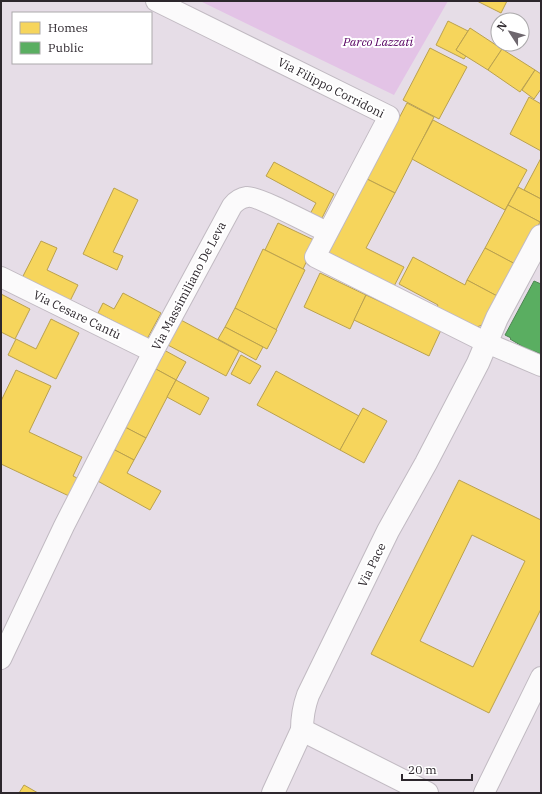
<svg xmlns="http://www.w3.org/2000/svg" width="542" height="794" font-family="'IBM Plex Serif',serif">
	<rect width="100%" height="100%" fill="#e6dde7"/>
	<path fill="#e3c3e6" d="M200 1H448L394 95Z"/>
	<g fill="#f6d55c" stroke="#baa14e" fill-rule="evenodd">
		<path d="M477 1H507L501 13Z"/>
		<path d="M448 21 468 31 456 50 466 56 464 59 436 45Z"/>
		<path d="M470 28 502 49 488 70 456 50Z"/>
		<path d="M430 48 467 67 439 119 403 100Z"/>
		<path d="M502 49 535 70 520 92 488 70Z"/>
		<path d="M535 70 541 74V89L534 99 522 90Z"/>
		<path d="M529 97 541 104V151L510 134Z"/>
		<path d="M407 103 434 117 395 193 367 179Z"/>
		<path d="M433 120 527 170 505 210 412 159Z"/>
		<path d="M541 158V199L524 190Z"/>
		<path d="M274 162 334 194 321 220 310 214 316 203 266 176Z"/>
		<path d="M367 179 395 193 366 248 404 267 391 292 335 264 329 252Z"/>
		<path d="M518 187 541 199V219L540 222 508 205Z"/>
		<path d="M114 188 138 200 113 252 123 256 117 270 83 254Z"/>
		<path d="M508 205 540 222 517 265 485 248Z"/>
		<path d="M278 223 316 241 303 269 265 250Z"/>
		<path d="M41 241 57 248 47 270 78 285 69 303 21 280Z"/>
		<path d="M485 248 517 265 499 297 467 280Z"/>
		<path d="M263 249 305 270 276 330 235 308Z"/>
		<path d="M413 257 465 285 467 280 499 297 484 324 470 330 435 311 438 305 399 284Z"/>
		<path d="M320 273 366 295 350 329 304 307Z"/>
		<path d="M123 293 161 313 147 339 98 313 103 303 114 309Z"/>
		<path d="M1 294 30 309 15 339 1 332Z"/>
		<path d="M366 295 441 330 429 356 354 320Z"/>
		<path d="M235 308 277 330 267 349 225 327Z"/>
		<path d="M51 319 79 333 56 379 8 355 16 339 36 349Z"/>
		<path d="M179 319 239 351 226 376 166 344Z"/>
		<path d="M225 327 263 347 256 360 218 339Z"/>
		<path d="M164 350 186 362 176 380 154 368Z"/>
		<path d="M241 355 261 366 250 384 231 374Z"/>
		<path d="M154 368 176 380 146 438 123 426Z"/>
		<path d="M16 370 51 386 29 432 82 457 73 476 77 478 69 496 1 464V401Z"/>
		<path d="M276 371 359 416 340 450 257 405Z"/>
		<path d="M176 380 209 398 200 415 167 397Z"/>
		<path d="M363 408 387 421 364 463 340 450Z"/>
		<path d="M123 426 146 438 134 460 111 448Z"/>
		<path d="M111 448 134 460 127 473 161 491 150 510 94 479Z"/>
		<path d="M459 480 541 520V609L489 713 371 654ZM472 535 525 561 473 667 420 641Z"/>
		<path d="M24 785 38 793H19Z"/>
	</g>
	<path fill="#5aae61" stroke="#4c8651" d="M534 281 541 284V354L534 351 532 352 510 339 511 338 505 335Z"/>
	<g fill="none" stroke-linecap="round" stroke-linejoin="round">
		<defs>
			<g id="street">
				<path d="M156 1 389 116 315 257 487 343 541 366"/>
				<path d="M1 277 153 352"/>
				<path d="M1 659 64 526 153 352 232 206C236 201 240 198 247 197 256 195 316 227 327 232"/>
				<path d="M484 793 541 677"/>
			</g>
			<g id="secondary">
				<path d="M302 730 427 793"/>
				<path d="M273 793 302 730C302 717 304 706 308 695L388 531 426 463 478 363 497 318 541 236"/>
			</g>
		</defs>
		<use href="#street" stroke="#c1bac2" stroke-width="22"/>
		<use href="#secondary" stroke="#c1bac2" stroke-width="24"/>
		<use href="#street" stroke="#fbfafb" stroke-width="20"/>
		<use href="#secondary" stroke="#fbfafb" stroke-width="22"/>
	</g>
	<g text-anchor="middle" stroke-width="4" stroke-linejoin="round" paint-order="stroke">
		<g font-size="12" font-style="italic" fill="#570162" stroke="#fff">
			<text x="378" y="46">Parco Lazzati</text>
		</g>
		<g font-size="12" fill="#2d272d" stroke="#fff">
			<text transform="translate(331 88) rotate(27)" y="4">Via Filippo Corridoni</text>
			<text transform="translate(189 286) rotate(-62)" y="4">Via Massimiliano De Leva</text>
			<text transform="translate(77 315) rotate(26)" y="4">Via Cesare Cantù</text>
			<text transform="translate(372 565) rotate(-64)" y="4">Via Pace</text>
		</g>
	</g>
	<rect width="542" height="794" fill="none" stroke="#2d272d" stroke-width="4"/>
	<rect x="12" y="12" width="140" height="52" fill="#ffffff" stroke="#aba9ab"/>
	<rect x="20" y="22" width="20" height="12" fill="#f6d55c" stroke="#aba9ab"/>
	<text x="48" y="32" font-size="12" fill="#2d272d">Homes</text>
	<rect x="20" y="42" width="20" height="12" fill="#5aae61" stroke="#aba9ab"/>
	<text x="48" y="52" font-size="12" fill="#2d272d">Public</text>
	<g transform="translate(510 32) rotate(306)"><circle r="19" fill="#ffffff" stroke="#aba9ab"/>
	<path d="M0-3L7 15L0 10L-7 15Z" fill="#6e676e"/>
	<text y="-6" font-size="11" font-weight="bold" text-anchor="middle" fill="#2d272d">N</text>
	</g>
	<path d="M402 774v6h70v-6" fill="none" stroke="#2d272d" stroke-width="2"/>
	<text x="408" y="774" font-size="12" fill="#2d272d" stroke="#ffffff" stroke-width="3" paint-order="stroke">20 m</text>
</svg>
